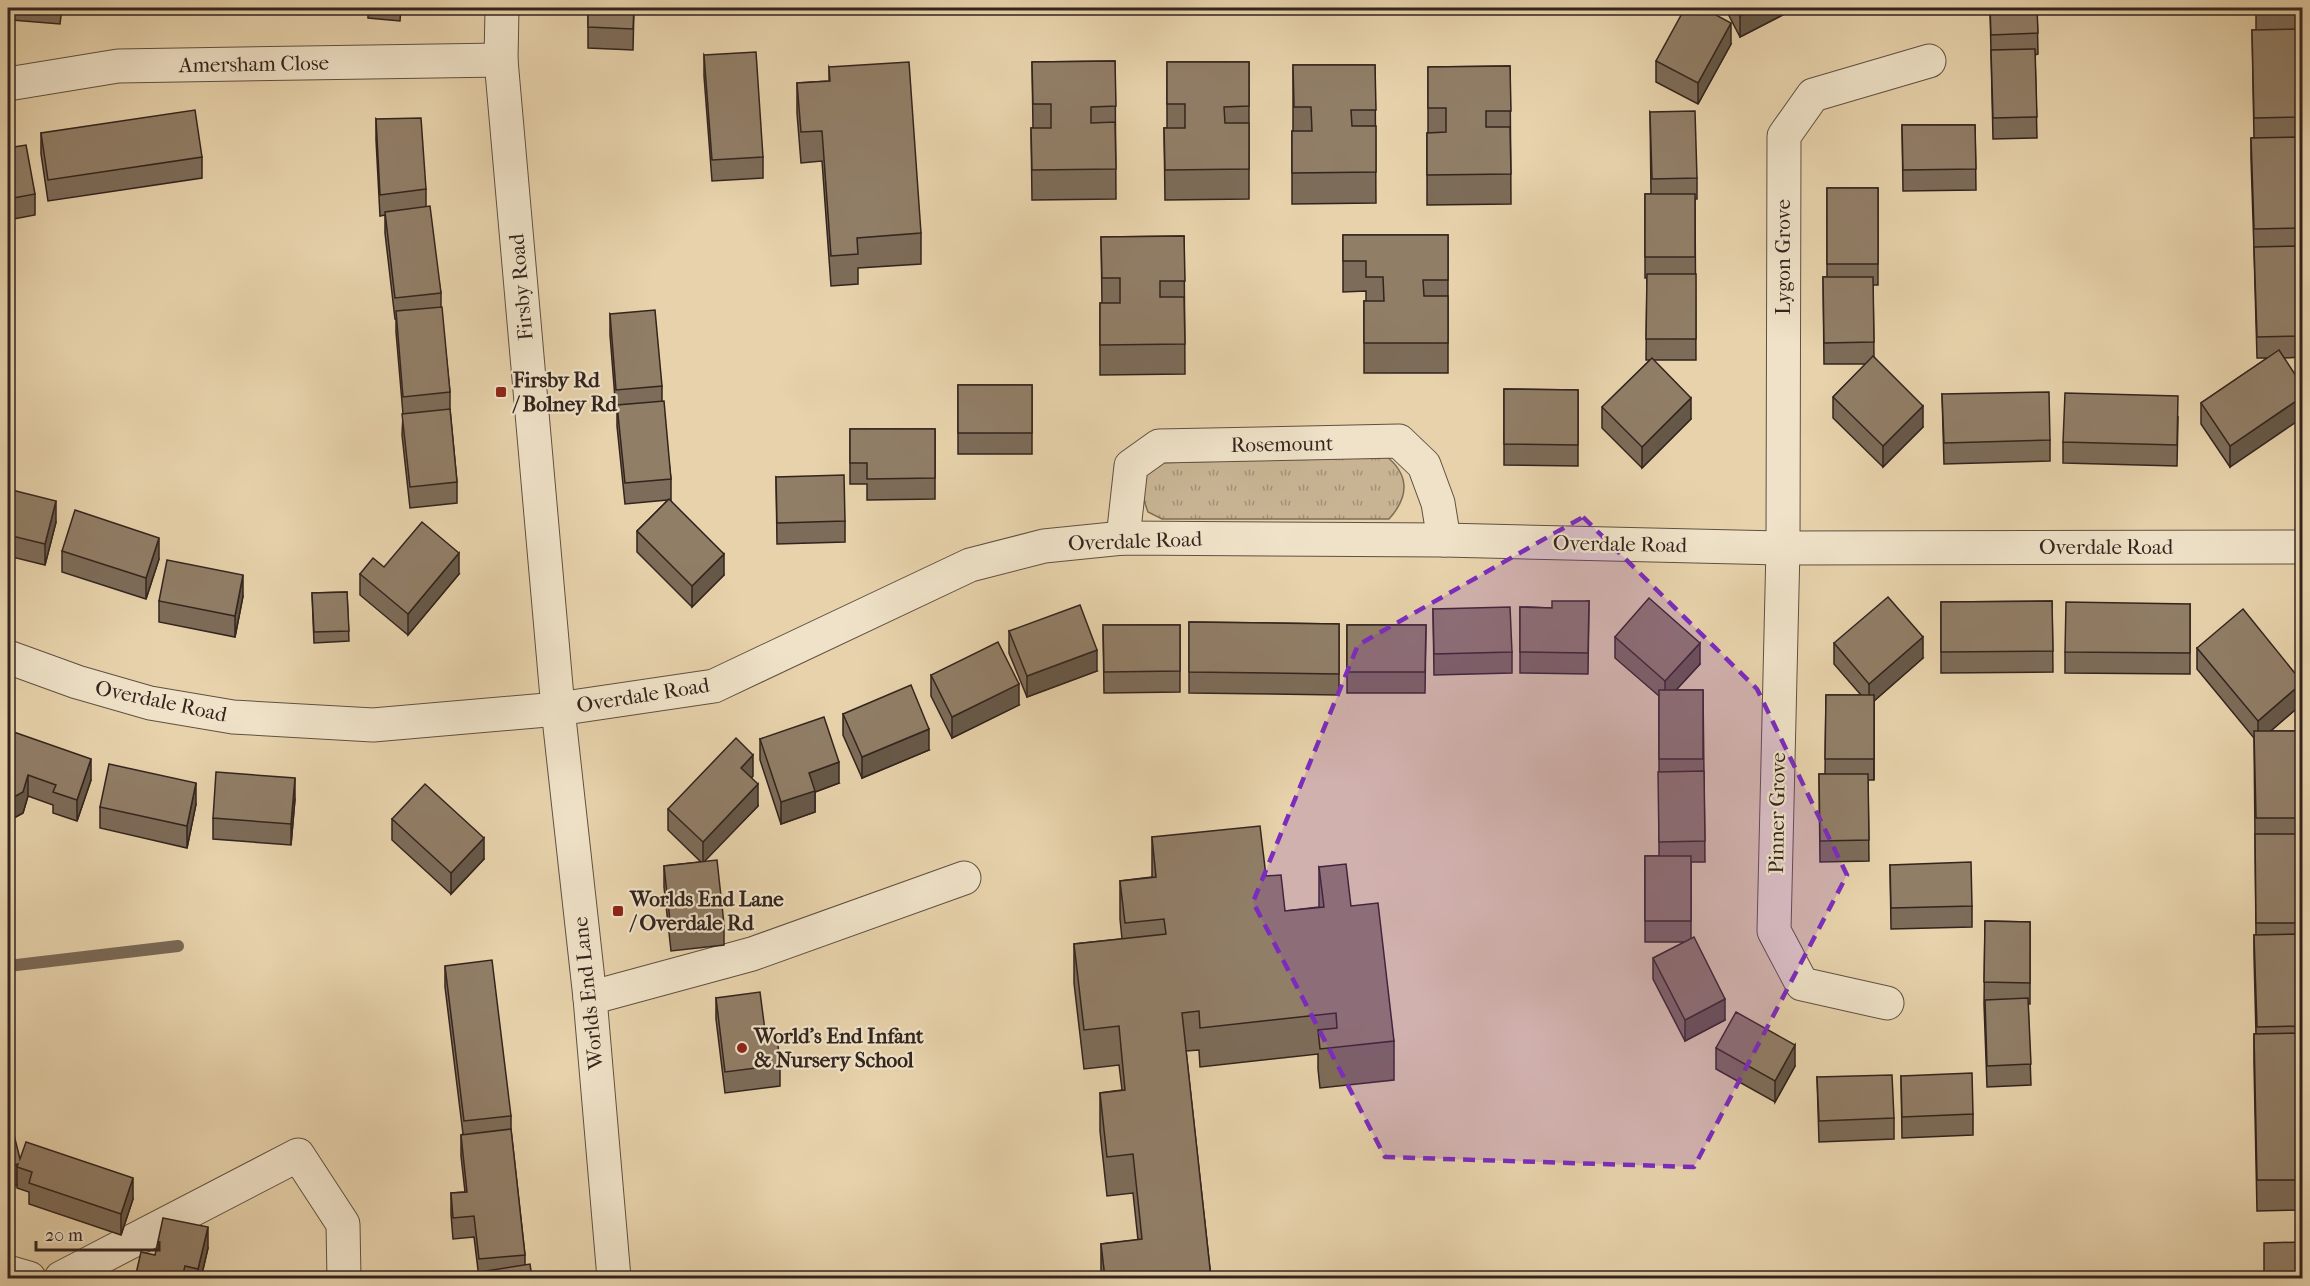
<svg xmlns="http://www.w3.org/2000/svg" width="2310" height="1286" font-family="'IM FELL French Canon',serif">
	<defs>
		<pattern id="grass-tufts" width="24" height="20" patternUnits="userSpaceOnUse" patternTransform="scale(1.5)"><rect width="24" height="20" fill="#c8b493"/><path d="M3 7l-1-3M5 7V3M7 7l1-3M15 17l-1-3M17 17v-4M19 17l1-3" fill="none" stroke="#a39277"/></pattern>
	</defs>
	<rect width="100%" height="100%" fill="#e7d2ab"/>
	<filter id="stains"><feTurbulence type="fractalNoise" baseFrequency=".00333" numOctaves="4"/><feColorMatrix values="0 0 0 0 .2 0 0 0 0 .09 0 0 0 0 .02 0 0 0 .5 -.17"/></filter>
	<radialGradient id="worn" r=".72"><stop offset=".6" stop-color="#630" stop-opacity="0"/><stop offset="1" stop-color="#630" stop-opacity=".3"/></radialGradient>
	<path fill="url(#grass-tufts)" stroke="#7e6c58" stroke-width="1.5" d="M1386 456C1410 475 1409 497 1389 519H1162L1148 512C1139 489 1139 482 1155 463Z"/>
	<g fill="none" stroke-linecap="round" stroke-linejoin="round">
		<path stroke="#7a6956" stroke-width="12" d="M8 966 178 946"/>
		<defs>
			<g id="minor">
				<path d="M502 8 501 60 558 709 590 998 614 1278"/>
				<path d="M8 84 118 66 501 60"/>
				<path d="M1123 538 1131 466 1159 446 1399 441 1424 465 1438 503 1444 540"/>
				<path d="M8 657 77 682 150 703 233 717 373 725 558 709 714 686 970 565 1044 546 1123 538 1444 540 1783 548 2302 547"/>
				<path d="M590 998 752 954 964 878"/>
				<path d="M1887 1003 1802 984 1774 931 1783 548 1784 136 1813 95 1929 61"/>
				<path d="M8 1272 29 1278"/>
				<path d="M61 1278 298 1155 343 1224 344 1278"/>
			</g>
		</defs>
		<use href="#minor" stroke="#605041" stroke-width="35"/>
		<use href="#minor" stroke="#efe2c8" stroke-width="33"/>
	</g>
	<g fill="#7d6c59" stroke="#33241e" stroke-width="1.5">
		<path d="M12 8H62L60 24 12 20Z"/>
		<path d="M368 8H401L400 21 368 18Z"/>
		<path d="M588 8H634L633 50 588 48Z"/>
		<path d="M1725 8H1796L1740 37Z"/>
		<path d="M1990 8H2037L2038 54 2035 55 2037 138 1993 139Z"/>
		<path d="M2256 8H2302V357L2284 358 2230 467 2201 424V403L2267 358H2257L2254 250 2251 159V138H2254L2252 30H2256Z"/>
		<path d="M1731 44 1698 104 1656 82V61Z"/>
		<path d="M704 55 763 157V178L712 181 704 76Z"/>
		<path d="M1115 61 1116 199 1032 200 1031 128H1033L1032 62Z"/>
		<path d="M1167 62H1249V199L1165 200 1164 128H1167Z"/>
		<path d="M1293 65H1375L1376 203 1292 204V131H1293Z"/>
		<path d="M1510 66 1511 204 1427 205V133H1428V67Z"/>
		<path d="M829 67 921 233V264L858 268V284L831 286 822 161 801 163 797 113V83L829 81Z"/>
		<path d="M1650 112 1697 178V199H1695L1696 360H1653L1691 419 1642 468 1602 428V407L1650 360H1646L1647 278H1645V194H1651Z"/>
		<path d="M376 119 426 189V207L441 293V307L450 392V409L457 482V503L410 508 402 435 403 414 396 332V319H395L385 233V215L380 216 376 140Z"/>
		<path d="M1902 125H1975L1976 190 1903 191Z"/>
		<path d="M41 133 202 157V178L48 201 41 154Z"/>
		<path d="M8 148 35 194V215L8 220Z"/>
		<path d="M1827 188H1878V285H1873L1874 357 1923 427 1883 467 1833 418V397L1866 364H1824L1823 277H1827Z"/>
		<path d="M1343 235H1448V373H1364V301H1366V291L1343 292Z"/>
		<path d="M1184 236 1185 374 1100 375V303H1102L1101 237Z"/>
		<path d="M610 314 662 386V401L671 479V500H670L724 575 692 607 637 552V531L668 500 625 504 617 426V411H616L610 335Z"/>
		<rect x="958" y="385" width="74" height="69"/>
		<path d="M1504 389 1578 390V466L1504 465Z"/>
		<path d="M1942 394 2050 440V461L1944 464Z"/>
		<path d="M2178 417 2177 466 2063 463V442Z"/>
		<path d="M850 429H935V499L867 500V484H850Z"/>
		<path d="M776 477 845 521V542L777 544Z"/>
		<path d="M8 489 56 522 45 565 8 556Z"/>
		<path d="M62 551 159 559 146 599 62 572Z"/>
		<path d="M360 574H459L408 635 360 595Z"/>
		<path d="M347 592 349 641 314 643 312 593Z"/>
		<path d="M243 596 235 637 159 622V601Z"/>
		<path d="M1589 601 1588 674 1520 673V607L1552 608Z"/>
		<path d="M2052 601 2053 672 1941 673V602Z"/>
		<path d="M2190 604V674L2065 673V652Z"/>
		<path d="M1433 609 1512 652V673L1434 675Z"/>
		<path d="M1189 622 1339 624V695L1189 693Z"/>
		<path d="M1103 625H1180V692L1104 693Z"/>
		<path d="M1347 625H1426L1425 693H1347Z"/>
		<path d="M1009 631 1097 671 1027 697 1009 653Z"/>
		<path d="M1615 637 1700 664 1676 690H1703L1705 862H1691V939L1725 1020 1685 1041 1653 979V958L1685 942H1645V856H1659V696L1615 658Z"/>
		<path d="M1834 643 1923 658 1874 701V780H1868L1869 861 1820 862 1819 774H1825L1826 695H1861L1834 664Z"/>
		<path d="M2197 648 2302 704 2270 731H2302V1210L2257 1211 2254 1064V1034H2256L2254 956V935H2256L2254 738 2197 669Z"/>
		<path d="M931 675 1019 705 952 738 931 696Z"/>
		<path d="M843 714 929 750 862 778 843 735Z"/>
		<path d="M8 730 91 780 77 821 53 813V805L28 796 23 813 14 818 8 816Z"/>
		<path d="M760 739 839 783 815 792V812L781 824 760 760Z"/>
		<path d="M753 776 751 778 758 806 704 861 724 924V945L671 951 664 887V866L701 862 668 830V809Z"/>
		<path d="M295 799 291 845 213 839V818Z"/>
		<path d="M196 804 187 848 100 828V807Z"/>
		<path d="M392 819 484 859 451 894 392 840Z"/>
		<path d="M1152 837 1266 876 1285 911 1319 907V867L1351 906 1394 1041V1080L1320 1088 1318 1069V1054L1200 1067 1199 1050 1186 1051 1211 1278H1101V1244L1138 1240 1133 1193 1107 1196 1100 1131V1093L1122 1090 1119 1065 1084 1069 1074 983V944L1122 939 1120 919V881L1152 877Z"/>
		<path d="M1890 865 1972 906V927L1891 929Z"/>
		<path d="M1985 921 2030 922V1004H2028L2031 1085 1987 1087 1984 1004Z"/>
		<path d="M445 966 511 1116V1129L525 1255V1265L532 1278H479L474 1237 453 1239 451 1214V1193L465 1192 461 1156V1135L463 1134 445 987Z"/>
		<path d="M716 998 766 1038 780 1065V1086L725 1093 716 1019Z"/>
		<path d="M1716 1048 1795 1066 1775 1102 1716 1069Z"/>
		<path d="M1901 1076 1973 1114V1135L1902 1138Z"/>
		<path d="M1817 1077 1894 1118V1139L1819 1142Z"/>
		<path d="M8 1136 20 1159 133 1199 121 1235 29 1204V1192L17 1188V1185L8 1188V1202Z"/>
		<path d="M208 1248 201 1278H135L155 1255Z"/>
	</g>
	<g fill="#665848" stroke="#33241e" stroke-width="1.5">
		<path d="M1756 8H1796L1740 37V16Z"/>
		<path d="M1731 23V44L1698 104V83Z"/>
		<path d="M2302 397V418L2230 467V446Z"/>
		<path d="M1691 398V419L1642 468V447Z"/>
		<path d="M1923 406V427L1883 467V446Z"/>
		<path d="M56 501V522L45 565V544Z"/>
		<path d="M159 538V559L146 599V578Z"/>
		<path d="M459 553V574L408 635V614Z"/>
		<path d="M724 554V575L692 607V586Z"/>
		<path d="M243 575V596L235 637V616Z"/>
		<path d="M1923 637V658L1874 701V780V701L1869 705V684Z"/>
		<path d="M1700 643V664L1665 702V681Z"/>
		<path d="M1097 650V671L1027 697V676Z"/>
		<path d="M2302 683V704L2258 742V721Z"/>
		<path d="M1019 684V705L952 738V717Z"/>
		<path d="M929 729V750L862 778V757Z"/>
		<path d="M753 755V776L741 789V768Z"/>
		<path d="M91 759V780L77 821V800Z"/>
		<path d="M839 762V783L815 792V812L781 824V802L809 773Z"/>
		<path d="M28 775V796L23 813 14 818V797Z"/>
		<path d="M295 778V799L291 845V824Z"/>
		<path d="M196 783V804L187 848V826Z"/>
		<path d="M758 784V806L703 863V842Z"/>
		<path d="M484 838V859L451 894V873Z"/>
		<path d="M1725 999V1020L1685 1041V1020Z"/>
		<path d="M1795 1045V1066L1775 1102V1081Z"/>
		<path d="M18 1164 17 1167V1185L8 1188V1202V1167Z"/>
		<path d="M133 1178V1199L121 1235V1214Z"/>
		<path d="M208 1227V1248L201 1278H198V1269Z"/>
	</g>
	<g fill="#917e67" stroke="#33241e" stroke-width="1.5">
		<path d="M588 8H634L633 29 588 27Z"/>
		<path d="M1685 8H1703L1731 23 1698 83 1656 61Z"/>
		<path d="M1736 8H1756L1740 16Z"/>
		<path d="M1990 8H2037L2038 33 1991 35Z"/>
		<rect x="2256" y="8" width="46" height="4"/>
		<path d="M2302 29V117L2254 118 2252 30Z"/>
		<path d="M2035 49 2037 117 1993 118 1991 50Z"/>
		<path d="M756 52 763 157 712 160 704 55Z"/>
		<path d="M1115 61 1116 106 1091 107V123L1115 122 1116 169 1032 170 1031 128H1051V104H1033L1032 62Z"/>
		<path d="M909 62 921 233 857 238 858 254 831 256 822 131 801 132 797 83 830 81 829 67Z"/>
		<path d="M1167 62H1249V106L1224 107 1225 123H1249V169L1165 170 1164 128H1185V104H1167Z"/>
		<path d="M1293 65H1375L1376 110H1351L1352 126H1376V172L1292 173V131H1312L1311 107H1294Z"/>
		<path d="M1510 66 1511 111H1486V127H1510L1511 174 1427 175V133L1446 132V108H1428V67Z"/>
		<path d="M195 110 202 157 48 180 41 133Z"/>
		<path d="M1695 111 1697 178 1652 179 1650 112Z"/>
		<path d="M421 118 426 189 380 195 376 119Z"/>
		<path d="M1902 125H1975L1976 169 1903 170Z"/>
		<path d="M2302 137V228L2254 229 2251 138Z"/>
		<path d="M26 145 35 194 8 199V148Z"/>
		<rect x="1827" y="188" width="51" height="76"/>
		<rect x="1645" y="194" width="50" height="63"/>
		<path d="M430 206 441 293 395 298 385 212Z"/>
		<path d="M1343 235H1448V280H1423L1424 296H1448V343H1364V301H1384L1383 277H1366V261H1343Z"/>
		<path d="M1184 236 1185 281H1160V297H1184L1185 344 1100 345V303H1120V278H1102L1101 237Z"/>
		<path d="M2302 246V336L2257 337 2254 247Z"/>
		<path d="M1647 274H1696V339H1646Z"/>
		<path d="M1823 277H1873L1874 342 1824 343Z"/>
		<path d="M442 307 450 392 403 397 396 311Z"/>
		<path d="M655 310 662 386 616 390 610 314Z"/>
		<path d="M2279 350 2302 385V397L2230 446 2201 403Z"/>
		<path d="M1873 356 1923 406 1883 446 1833 397Z"/>
		<path d="M1652 358 1691 398 1642 447 1602 407Z"/>
		<rect x="958" y="385" width="74" height="48"/>
		<path d="M1504 389 1578 390V445L1504 444Z"/>
		<path d="M2049 392 2050 440 1944 443 1942 394Z"/>
		<path d="M2065 393 2178 396 2177 445 2063 442Z"/>
		<path d="M664 401 671 479 625 483 617 405Z"/>
		<path d="M450 409 457 482 410 487 402 414Z"/>
		<path d="M850 429H935V478L867 479V463H850Z"/>
		<path d="M844 475 845 521 777 523 776 477Z"/>
		<path d="M8 489 56 501 45 544 8 535Z"/>
		<path d="M669 499 724 554 692 586 637 531Z"/>
		<path d="M75 510 159 538 146 578 62 551Z"/>
		<path d="M422 522 459 553 408 614 360 574 373 558 384 567Z"/>
		<path d="M167 560 243 575 235 616 159 601Z"/>
		<path d="M347 592 349 631 314 632 312 593Z"/>
		<path d="M1888 597 1923 637 1869 684 1834 643Z"/>
		<path d="M1649 598 1700 643 1665 681 1615 637Z"/>
		<path d="M1552 601H1589L1588 653 1520 652V607L1552 608Z"/>
		<path d="M2052 601 2053 651 1941 652V602Z"/>
		<path d="M2066 602 2190 604V653L2065 652Z"/>
		<path d="M1080 605 1097 650 1027 676 1009 631Z"/>
		<path d="M1510 607 1512 652 1434 654 1433 609Z"/>
		<path d="M2243 609 2302 682V683L2258 721 2197 648Z"/>
		<path d="M1189 622 1339 624V674L1189 672Z"/>
		<path d="M1103 625H1180V671L1104 672Z"/>
		<path d="M1347 625H1426L1425 672H1347Z"/>
		<path d="M998 642 1019 684 952 717 931 675Z"/>
		<path d="M911 685 929 729 862 757 843 714Z"/>
		<rect x="1659" y="690" width="44" height="69"/>
		<path d="M1826 695H1874V759H1825Z"/>
		<path d="M824 717 839 762 809 773 815 791 781 802 760 739Z"/>
		<path d="M8 730 91 759 77 800 53 792 56 785 28 775 23 792 14 797 8 795Z"/>
		<path d="M2254 731H2302V818H2256Z"/>
		<path d="M736 738 753 755 741 768 758 784 703 842 668 809Z"/>
		<path d="M109 764 196 783 187 826 100 807Z"/>
		<path d="M1704 771 1705 841 1659 842 1658 772Z"/>
		<path d="M216 772 295 778 291 824 213 818Z"/>
		<path d="M1819 774H1868L1869 840 1820 841Z"/>
		<path d="M425 784 484 838 451 873 392 819Z"/>
		<path d="M1260 826 1266 876 1281 875 1285 911 1324 907 1319 867 1346 864 1351 906 1378 903 1394 1041 1320 1049 1318 1030 1337 1028 1336 1013 1200 1028 1199 1011 1182 1013 1211 1278H1105L1101 1244 1142 1239 1133 1154 1107 1157 1100 1093 1125 1090 1119 1026 1084 1030 1074 944 1166 934 1164 919 1125 923 1120 881 1156 877 1152 837Z"/>
		<path d="M2255 834H2302V923H2256Z"/>
		<rect x="1645" y="856" width="46" height="65"/>
		<path d="M717 860 724 924 671 930 664 866Z"/>
		<path d="M1971 862 1972 906 1891 908 1890 865Z"/>
		<path d="M1985 921 2030 922V983L1984 982Z"/>
		<path d="M2302 934V1026L2257 1027 2254 935Z"/>
		<path d="M1694 937 1725 999 1685 1020 1653 958Z"/>
		<path d="M492 960 511 1116 464 1121 445 966Z"/>
		<path d="M760 992 766 1038 777 1036 780 1065 725 1072 716 998Z"/>
		<path d="M2028 998 2031 1064 1987 1066 1985 1000Z"/>
		<path d="M1736 1012 1795 1045 1775 1081 1716 1048Z"/>
		<path d="M2302 1033V1180H2257L2254 1034Z"/>
		<path d="M1972 1073 1973 1114 1902 1117 1901 1076Z"/>
		<path d="M1892 1075 1894 1118 1819 1121 1817 1077Z"/>
		<path d="M511 1129 525 1255 479 1259 474 1216 453 1218 451 1193 467 1192 461 1135Z"/>
		<path d="M14 1135 20 1159 26 1142 133 1178 121 1214 29 1183 32 1172 17 1167 18 1164 8 1167V1136Z"/>
		<path d="M163 1218 208 1227 198 1269 185 1266 182 1278H135L141 1252 155 1255Z"/>
		<path d="M2302 1242V1278H2264V1243Z"/>
		<path d="M530 1264 532 1278H480L479 1272Z"/>
	</g>
	<path fill="#7b2cbf" fill-opacity="0.2" stroke="#7b2cbf" stroke-width="4.5" stroke-dasharray="12 8" stroke-linejoin="round" d="M1583 517 1757 689 1847 875 1694 1167 1385 1157 1253 902 1358 645Z"/>
	<g fill="#8f2418" stroke="#efe2c8" stroke-width="2">
		<rect x="495" y="386" width="12" height="12" rx="3"/>
		<rect x="612" y="905" width="12" height="12" rx="3"/>
		<circle cx="742" cy="1048" r="6"/>
	</g>
	<g text-anchor="middle" stroke-width="4.5" stroke-linejoin="round" paint-order="stroke">
		<g font-size="21" fill="#33241e" stroke="#efe2c8">
			<text transform="translate(254 64) rotate(-1)" y="7">Amersham Close</text>
			<text transform="translate(1783 257) rotate(-90)" y="7">Lygon Grove</text>
			<text transform="translate(521 287) rotate(-95)" y="7">Firsby Road</text>
			<text transform="translate(1282 444) rotate(-1)" y="7">Rosemount</text>
			<text transform="translate(1135 541) rotate(-2)" y="7">Overdale Road</text>
			<text transform="translate(1620 544) rotate(1)" y="7">Overdale Road</text>
			<text x="2106" y="554">Overdale Road</text>
			<text transform="translate(643 695) rotate(-9)" y="7">Overdale Road</text>
			<text transform="translate(161 701) rotate(12)" y="7">Overdale Road</text>
			<text transform="translate(1777 813) rotate(-89)" y="7">Pinner Grove</text>
			<text transform="translate(588 993) rotate(-96)" y="7">Worlds End Lane</text>
		</g>
		<g font-size="21" font-weight="bold" fill="#33241e" stroke="#efe2c8" text-anchor="start">
			<text x="513" y="387">Firsby Rd<tspan x="513" dy="24">/ Bolney Rd</tspan></text>
			<text x="630" y="906">Worlds End Lane<tspan x="630" dy="24">/ Overdale Rd</tspan></text>
			<text x="754" y="1043">World's End Infant<tspan x="754" dy="24">&amp; Nursery School</tspan></text>
		</g>
	</g>
	<rect width="2310" height="1286" fill="none" stroke="#e7d2ab" stroke-width="30"/>
	<rect x="9" y="9" width="2292" height="1268" fill="none" stroke="#33241e" stroke-width="3"/>
	<rect x="15" y="15" width="2280" height="1256" fill="none" stroke="#33241e" stroke-width="1.5"/>
	<path d="M36 1241v9h123v-9" fill="none" stroke="#33241e" stroke-width="3"/>
	<text x="45" y="1241" font-size="18" fill="#33241e" stroke="#efe2c8" stroke-width="4.5" paint-order="stroke">20 m</text>
	<rect width="100%" height="100%" filter="url(#stains)"/>
	<rect width="100%" height="100%" fill="url(#worn)"/>
</svg>
